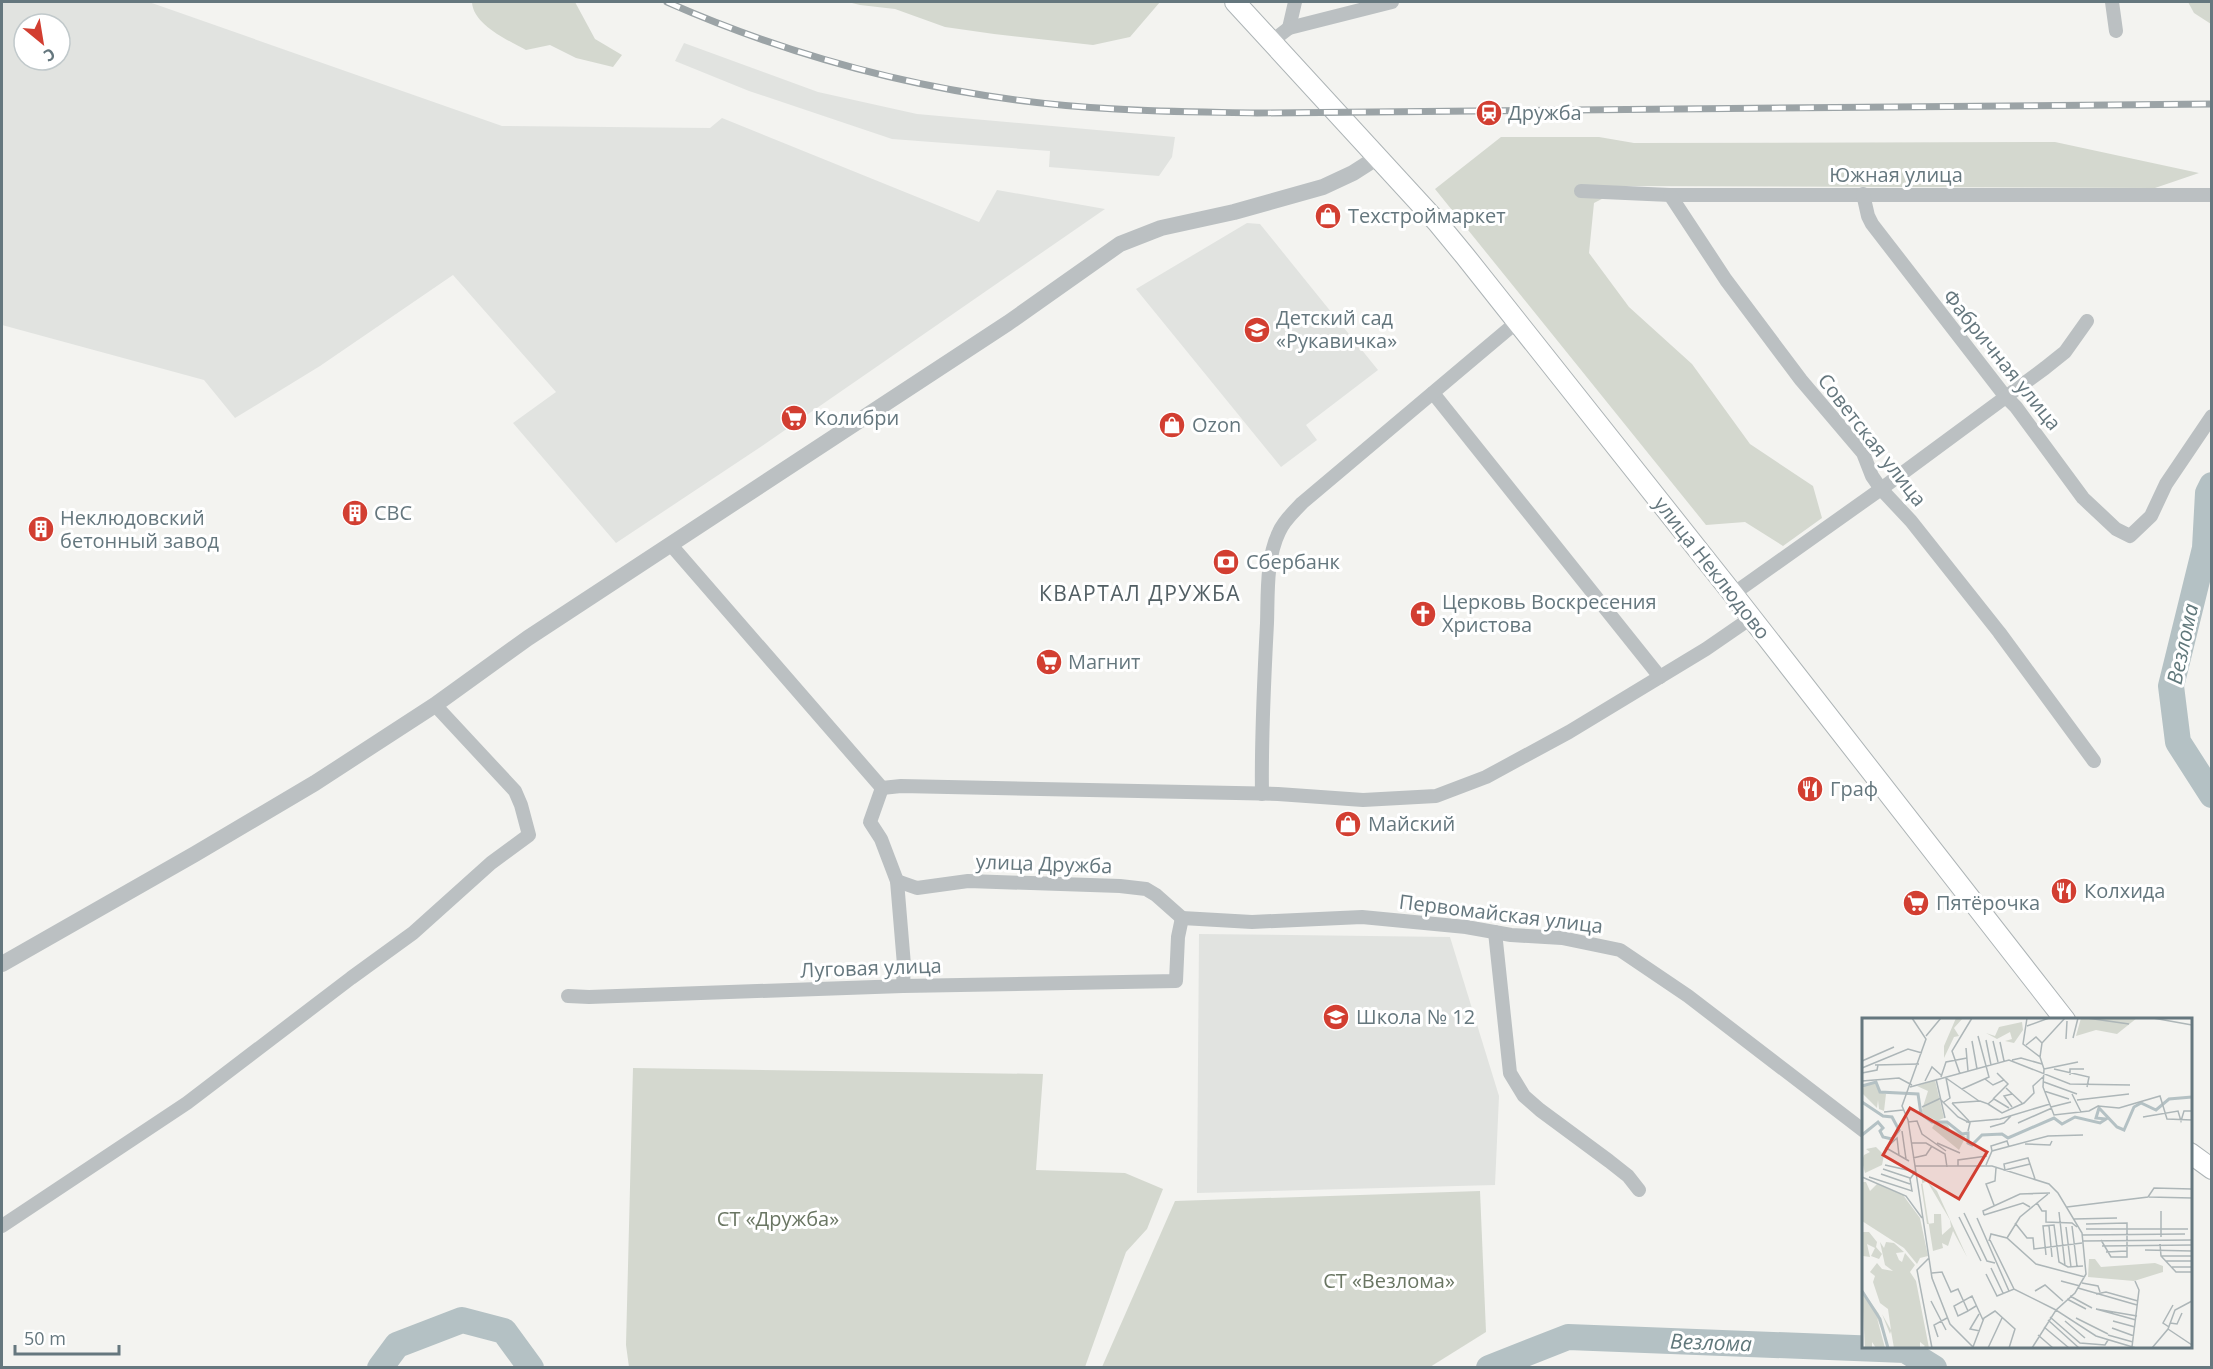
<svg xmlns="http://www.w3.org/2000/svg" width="2213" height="1369" font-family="'Open Sans',sans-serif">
	<rect width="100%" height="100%" fill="#f3f3f0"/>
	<g fill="#e1e3e0" fill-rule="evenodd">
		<path d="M2 2H149L502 126 710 128 722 118 979 222 997 190 1105 209 762 446 616 543 513 423 556 392 453 275 320 366 235 418 204 380 2 325ZM24 24H60V60H24Z"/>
		<path d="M684 43 818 92 917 114 1175 137 1172 157 1159 176 1049 167 1050 151 892 139 749 91 675 61Z"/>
		<path d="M1247 223 1260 224 1378 370 1306 425 1317 440 1281 467 1136 289Z"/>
		<path d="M1199 934 1450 937 1499 1096 1495 1185 1197 1193Z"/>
	</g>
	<g fill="#d4d8cf">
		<path d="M472 2H575L595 39 622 55 613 67 576 58 550 45 526 50C508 40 473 25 472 2Z"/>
		<path d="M848 2H1160L1130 37 1093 45 994 34 945 27 895 9 860 5Z"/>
		<path d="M2188 2H2211V24L2194 13Z"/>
		<path d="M1501 137H1599L1634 143 2055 142 2199 173 2155 188 1627 186 1594 203 1589 253 1629 307 1692 364 1750 444 1813 486 1822 518 1783 546 1745 522 1706 525 1435 189Z"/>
		<path d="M633 1068 1043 1074 1036 1170 1125 1173 1163 1189 1147 1229 1126 1252 1085 1367H629L626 1345Z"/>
		<path d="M1480 1191 1486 1332 1430 1367H1102L1175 1201Z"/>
	</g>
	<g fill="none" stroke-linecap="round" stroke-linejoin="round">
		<g stroke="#b4c1c4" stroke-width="26">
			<path d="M2212 485 2208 493 2205 548 2171 686 2178 742 2212 795"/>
			<path d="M380 1368 397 1345 462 1320 504 1331 531 1368"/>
			<path d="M1489 1368 1568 1337 1905 1350 1934 1368"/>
		</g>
		<defs>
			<g id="secondary">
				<path d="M1235 2 1437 222 1465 256 1733 594 2065 1020"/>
				<path d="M2190 1153 2212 1169"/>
			</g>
		</defs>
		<use href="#secondary" stroke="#adb4b6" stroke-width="22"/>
		<g stroke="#bbc0c2" stroke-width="14">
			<path d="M2112 2 2116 31"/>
			<path d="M1289 28 1295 2"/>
			<path d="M1272 41 1289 28 1392 2"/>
			<path d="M1581 191 1670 195H2212"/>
			<path d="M1863 194 1868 216 1872 224 2005 396 2016 407 2083 498 2116 529 2130 536 2151 516 2166 484 2212 416"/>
			<path d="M1670 195 1726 280 1801 380 1863 453 1872 476 1881 489 1911 521 1999 632 2094 761"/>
			<path d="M1433 393 1660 677"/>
			<path d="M671 545 882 788 901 786 1278 794 1363 800 1436 796 1486 777 1569 732 1706 649 1751 618"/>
			<path d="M1733 594 1881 489 2045 368 2065 352 2087 321"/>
			<path d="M882 788 870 822 881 839 897 881 904 965 903 986"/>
			<path d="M1262 794C1261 737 1264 680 1267 623 1268 594 1266 559 1279 532 1284 520 1294 512 1302 503L1518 321"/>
			<path d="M897 881 917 888 968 881 1120 886 1146 889 1156 895 1182 918"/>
			<path d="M1182 918 1252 922 1362 917 1466 927 1511 935 1562 938 1620 950 1688 996 1864 1131"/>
			<path d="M1495 932 1510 1073 1524 1096 1540 1110 1609 1161 1628 1176 1639 1190"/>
			<path d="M568 996 589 997 903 986 1176 981 1178 937 1182 918"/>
			<path d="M2 1226 187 1103 351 978 413 933 491 863 529 835 521 805 515 791 435 705"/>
		</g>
		<path stroke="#bbc0c2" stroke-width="16" d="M2 964 195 854 315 783 435 705 528 638 1008 323 1120 244 1161 228 1234 212 1323 187 1353 173 1378 157"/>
		<use href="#secondary" stroke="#fff" stroke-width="20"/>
		<defs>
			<path id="rail" d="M667 2C808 64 961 101 1116 109 1163 112 1210 112 1257 113L2212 104"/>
		</defs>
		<use href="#rail" stroke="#9ba3a6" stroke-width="7"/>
		<use href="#rail" stroke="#fff" stroke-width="4.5" stroke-dasharray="14" stroke-linecap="butt"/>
	</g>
	<defs>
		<symbol id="station-disc" viewBox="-11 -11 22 22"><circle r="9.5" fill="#d23e31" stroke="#fff"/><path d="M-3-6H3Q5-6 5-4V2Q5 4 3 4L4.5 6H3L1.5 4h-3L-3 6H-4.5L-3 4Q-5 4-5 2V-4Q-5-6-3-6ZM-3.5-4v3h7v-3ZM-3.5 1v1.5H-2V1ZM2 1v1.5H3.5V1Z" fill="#fff"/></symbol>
		<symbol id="shop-disc" viewBox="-11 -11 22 22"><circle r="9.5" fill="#d23e31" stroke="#fff"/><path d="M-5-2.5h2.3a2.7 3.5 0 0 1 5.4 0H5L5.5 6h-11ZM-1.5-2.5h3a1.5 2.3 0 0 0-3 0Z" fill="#fff"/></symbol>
		<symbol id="school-disc" viewBox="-11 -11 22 22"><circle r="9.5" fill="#d23e31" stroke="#fff"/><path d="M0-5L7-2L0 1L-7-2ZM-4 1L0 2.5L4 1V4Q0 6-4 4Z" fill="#fff"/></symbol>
		<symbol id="supermarket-disc" viewBox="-11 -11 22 22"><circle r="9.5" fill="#d23e31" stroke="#fff"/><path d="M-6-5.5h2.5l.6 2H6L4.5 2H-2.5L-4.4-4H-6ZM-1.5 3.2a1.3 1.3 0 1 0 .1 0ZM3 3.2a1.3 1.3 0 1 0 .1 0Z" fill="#fff"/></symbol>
		<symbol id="building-disc" viewBox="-11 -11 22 22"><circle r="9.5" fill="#d23e31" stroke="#fff"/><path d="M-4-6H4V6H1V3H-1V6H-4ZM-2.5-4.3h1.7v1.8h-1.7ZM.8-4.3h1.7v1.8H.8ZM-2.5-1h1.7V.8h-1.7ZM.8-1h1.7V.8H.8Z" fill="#fff"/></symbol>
		<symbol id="bank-disc" viewBox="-11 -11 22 22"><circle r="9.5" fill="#d23e31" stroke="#fff"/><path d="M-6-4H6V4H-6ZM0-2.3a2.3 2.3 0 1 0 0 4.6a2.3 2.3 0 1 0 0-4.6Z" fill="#fff"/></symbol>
		<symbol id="church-disc" viewBox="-11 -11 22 22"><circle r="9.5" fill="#d23e31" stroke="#fff"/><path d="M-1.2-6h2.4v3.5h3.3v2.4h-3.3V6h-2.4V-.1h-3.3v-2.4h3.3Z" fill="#fff"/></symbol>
		<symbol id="restaurant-disc" viewBox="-11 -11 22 22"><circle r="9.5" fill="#d23e31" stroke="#fff"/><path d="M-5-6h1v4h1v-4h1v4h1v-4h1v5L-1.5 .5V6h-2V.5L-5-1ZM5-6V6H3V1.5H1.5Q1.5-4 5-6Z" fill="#fff"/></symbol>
	</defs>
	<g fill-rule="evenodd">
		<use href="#station-disc" x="1474" y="98" width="30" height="30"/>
		<use href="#shop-disc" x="1313" y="201" width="30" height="30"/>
		<use href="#school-disc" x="1242" y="315" width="30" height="30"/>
		<use href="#supermarket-disc" x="779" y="403" width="30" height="30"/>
		<use href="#shop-disc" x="1157" y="410" width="30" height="30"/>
		<use href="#building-disc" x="340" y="498" width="30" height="30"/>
		<use href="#building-disc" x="26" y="514" width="30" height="30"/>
		<use href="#bank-disc" x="1211" y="547" width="30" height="30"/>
		<use href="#church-disc" x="1408" y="599" width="30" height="30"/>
		<use href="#supermarket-disc" x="1034" y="647" width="30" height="30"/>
		<use href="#restaurant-disc" x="1795" y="774" width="30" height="30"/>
		<use href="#shop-disc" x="1333" y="809" width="30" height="30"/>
		<use href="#restaurant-disc" x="2049" y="876" width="30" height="30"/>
		<use href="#supermarket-disc" x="1901" y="888" width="30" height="30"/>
		<use href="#school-disc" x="1321" y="1002" width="30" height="30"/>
	</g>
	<g text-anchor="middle" stroke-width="6" stroke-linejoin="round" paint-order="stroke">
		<g font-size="20" fill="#65777e" stroke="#fff" text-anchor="start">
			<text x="1508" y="120">Дружба</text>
			<text x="1348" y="223">Техстроймаркет</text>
			<text x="1276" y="325">Детский сад<tspan x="1276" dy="23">«Рукавичка»</tspan></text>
			<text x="814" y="425">Колибри</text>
			<text x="1192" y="432">Ozon</text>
			<text x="374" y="520">СВС</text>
			<text x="60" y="525">Неклюдовский<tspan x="60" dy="23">бетонный завод</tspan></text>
			<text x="1246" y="569">Сбербанк</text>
			<text x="1442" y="609">Церковь Воскресения<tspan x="1442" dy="23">Христова</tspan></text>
			<text x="1068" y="669">Магнит</text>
			<text x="1830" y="796">Граф</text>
			<text x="1368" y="831">Майский</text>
			<text x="2084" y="898">Колхида</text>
			<text x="1936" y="910">Пятёрочка</text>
			<text x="1356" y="1024">Школа № 12</text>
		</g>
		<g font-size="20" fill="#65777e" stroke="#fff">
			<text x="1896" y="182">Южная улица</text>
			<text transform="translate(2002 360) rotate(51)" y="7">Фабричная улица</text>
			<text transform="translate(1872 440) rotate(52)" y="7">Советская улица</text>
			<text transform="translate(1712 568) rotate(52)" y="7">улица Неклюдово</text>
			<text transform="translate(1044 864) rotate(2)" y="7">улица Дружба</text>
			<text transform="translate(1501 914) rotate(7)" y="7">Первомайская улица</text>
			<text transform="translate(871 968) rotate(-2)" y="7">Луговая улица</text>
		</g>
		<g font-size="20" fill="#6a7663" stroke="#fff">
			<text x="778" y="1226">СТ «Дружба»</text>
			<text x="1389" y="1288">СТ «Везлома»</text>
		</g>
		<g font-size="21" letter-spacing="1.5" fill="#525f64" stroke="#fff">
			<text x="1140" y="601">КВАРТАЛ ДРУЖБА</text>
		</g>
		<g font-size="21" font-style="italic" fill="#61787b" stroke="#fff">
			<text transform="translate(2183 644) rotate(-78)" y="7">Везлома</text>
			<text transform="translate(1711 1343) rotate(2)" y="7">Везлома</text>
		</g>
	</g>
	<g transform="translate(1862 1018)">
		<rect width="330" height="330" fill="#f3f3f0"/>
		<path d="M94 0H101L92 10 97 18 92 19 82 40V28ZM219 0H275L255 16 234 12 214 18ZM160 4 161 12 152 25 143 23 150 21 148 14 135 21 124 15 133 18 137 9ZM73 62 82 100 75 103 59 95 66 73 55 68ZM15 65 17 74 24 76 22 93 17 91 16 82 15 90 0 75 2 67ZM73 105H85L88 111 104 118 97 132 70 110ZM14 129 22 137 20 147 3 155 0 143 2 137 8 134 4 131ZM59 157 75 173 105 239 91 213 86 228 80 225 81 230 71 233ZM65 163 88 202 89 209 80 217 79 196H72V205L65 206 59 166ZM0 164H4L8 173 15 166 41 177 58 200 66 238 58 240 55 246 42 230 0 203ZM0 214H7L15 224 14 229 20 236 17 241 9 238 13 230 5 226 8 239 1 238ZM18 224 22 230 24 224 32 225 42 234 34 235 37 242 40 244 43 235 53 247 48 254 54 263 67 330H60L63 328 58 324V330H32L29 313 28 316 20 296 29 312 26 291 18 285 11 264 13 258 8 254 15 245 20 251 31 253 23 247ZM227 241H233L239 249 293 245 301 248V254L272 263 226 259ZM0 272 17 296 27 330 15 300 23 330H14L10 324V330H3Z" fill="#d4d8cf" fill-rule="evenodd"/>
		<path fill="none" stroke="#b4c1c4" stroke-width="3" d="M0 68 14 64 18 74 56 76 59 96 70 104H85L100 116 106 115V125L110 127 120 117 140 116 146 120 192 100 200 106 213 99 238 105 244 101 234 100 237 90 255 109 262 112 272 89 279 85 294 92 307 81 330 79M0 84 21 98 30 99 37 112 30 121 21 119 18 113 21 110 16 104 0 117M0 273 18 301 26 330"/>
		<path fill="none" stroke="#adb6b8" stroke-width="1.5" d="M50 0 64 21 40 88 46 102 70 260 88 306 112 330M165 0 161 26 178 39 182 51 181 69 192 97 227 93 236 88 257 90 298 78 305 101 330 102M225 0 267 6M291 0 330 7M165 8 187 0M64 18 79 0M211 20 216 0M204 21 205 3M124 22 129 47M110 23 115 51M131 23 136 44M138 24 142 43M164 27 174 19 180 25M104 30 106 53M178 39 180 25 203 0M150 42 159 40 180 46M0 43 32 29M13 47 57 46M0 50 46 31 60 35M182 51 216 44M192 51 227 59 225 69M0 55 15 52 16 47M98 56 90 33 110 0M208 57V51H222M79 59 84 44 105 40M84 60 117 83M74 61 83 100M123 61 131 67 142 62 135 55M0 63 37 60 50 67M63 63 70 49 79 57M182 64 215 76M48 69 147 42 208 66 268 67M144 70 160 85M100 71 127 59 116 18M182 73 207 81M210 76 219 94M77 80 96 99 108 105 106 113M131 81 146 66 142 62M215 82 267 76M82 84 88 80 84 60M90 85 118 83 126 86 132 81 147 90M90 85 107 103M126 86 140 95 162 85 172 75 171 68 182 58M60 89 77 81M150 89 142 78 150 76M189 89 209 84M22 94 41 92M281 99 316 93 319 103 322 93H330M46 104 55 103 60 116 84 133M104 104 138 101 188 86M156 105 190 90M128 109 142 105 149 98M40 113 44 141M49 125H64L83 136 85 149M75 125 98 135M163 126 188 127 190 123M130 133 129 128 145 123 147 129M37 137 35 120 24 130 26 131 47 143M51 140 64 137 70 128M168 146 143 152 142 146 166 140 173 161M23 147 54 154M124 147 130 133 186 118 221 117M53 148H130L187 166 196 175 220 215 224 256 213 275 194 292 152 271 135 278 124 256M96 148V142L125 138M21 151 48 160M19 156 48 166M0 159 44 178 60 200M7 159 50 173 48 161 53 154M287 179 330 180M175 185 180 193H184V204L210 205 215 209M132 187 124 166 133 163 134 150M205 189 286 179 292 170 330 171M197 194 203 248M102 195 125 243 133 245M122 197 121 193 158 176 188 175M122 197 161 185 168 189M97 199 119 243M115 200 147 273M212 201 255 200M153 205 165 220H171L172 231 220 225M224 206 265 205V239H249L239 222M187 208 190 239M210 208 215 248M204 209 209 249M224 211H326M220 217 323 216M299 219V193M145 220 158 199 186 176M128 222 152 271M127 223 129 216 145 220 174 246 223 259M220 223 330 222M298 226 299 238 314 254H330M240 228 330 227M283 232 330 233M244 234 265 233M184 237 181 208 192 207 197 244 206 249 221 248M299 238H330M67 240 55 252 70 330M304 243H330M310 249H330M129 250 141 275M70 255 80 254 89 274 96 271 106 293 114 288M199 263 218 268M220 265 236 268 238 274M216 270 275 287M173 273 183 267 201 283M234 276 244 274 276 283M208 278 230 290M205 281 224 291M69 283 84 312M106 293 96 298 92 288 110 278 121 302M117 296 108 311 118 313M188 299 218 325 243 327 246 322M214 300 246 316M186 302 217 330M274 302 234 291 275 298M203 303 223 320M251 303 273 309M308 305 315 306 320 295M182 309 207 330M307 309 301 305 311 287M250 310 272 318M306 311 330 327M176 317 191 330M246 317 271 324M76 319 72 307 85 300M111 329 122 300 133 293 153 311 147 330M270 329 277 272 273 263M126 330 140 300M170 330 194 292 234 318 274 330M290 330 306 311 313 292 330 283"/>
		<path fill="#d23e31" fill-opacity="0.15" stroke="#d23e31" stroke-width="3" d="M48 90 125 134 97 181 21 137Z"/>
		<rect width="330" height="330" fill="none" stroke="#65777e" stroke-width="3"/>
	</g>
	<rect width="2213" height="1369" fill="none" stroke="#65777e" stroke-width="6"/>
	<g transform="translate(42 42) rotate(150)"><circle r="28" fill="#ffffff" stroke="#c1c9cb" stroke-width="1.5"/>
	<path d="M0-4.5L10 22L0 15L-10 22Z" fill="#d23e31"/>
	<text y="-9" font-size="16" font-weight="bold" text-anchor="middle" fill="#65777e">С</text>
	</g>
	<path d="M15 1345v9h104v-9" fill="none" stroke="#65777e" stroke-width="3"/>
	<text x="24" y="1345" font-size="18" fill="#65777e" stroke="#ffffff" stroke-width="4.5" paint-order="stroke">50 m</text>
</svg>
